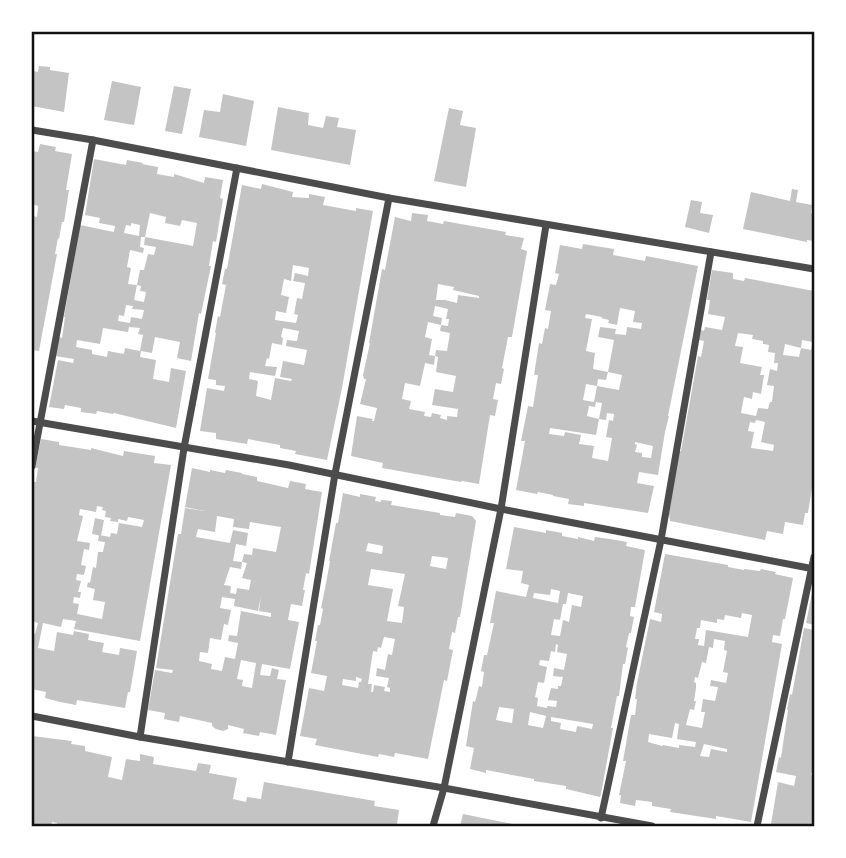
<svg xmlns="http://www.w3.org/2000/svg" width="846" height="858" font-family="'Fira Sans Condensed',sans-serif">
	<rect width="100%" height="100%" fill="#fff"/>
	<g fill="#c4c4c4" fill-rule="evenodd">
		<path d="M39 66 50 67V70L69 73 64 112 32 106 33 71 38 72Z"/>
		<path d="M112 81 141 87 134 125 104 120Z"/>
		<path d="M174 86 191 89 182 134 165 131Z"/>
		<path d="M223 94 254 101 246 146 199 137 204 110 220 112Z"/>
		<path d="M278 107 309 113 308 125 323 128 326 116 339 118 337 127 356 130 350 165 271 150Z"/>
		<path d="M449 108 463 111 460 125 476 128 466 187 434 181Z"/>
		<path d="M40 144 56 147 55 151 72 154 66 190H69L64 222H62L59 239 58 238 55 254H57L39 351 32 350V216L37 217 38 206 32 204V151L38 152Z"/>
		<path d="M94 159 126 165 127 160 143 163 142 164 158 167 157 174 174 177V174L204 183 205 177 223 180 220 198 223 199 216 242 213 241 209 266H211L201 314 199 313 191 361 177 358 180 342 155 337 152 353 141 351 140 357 156 360 153 379 169 382 171 368 186 371 176 428 114 413 113 414 97 411 96 414 81 412V408L65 405 64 409 49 407 58 360 73 363 74 359 55 356 59 337 62 338 65 317H64L80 225 114 232 115 226 99 223 100 218 85 215ZM150 213 166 217 165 223 180 226 182 220 197 223 193 246 145 237ZM131 223 140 225 139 236 124 233 126 225 131 226ZM141 237H145L144 245 156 247 154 255 148 254 144 270H140L137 285 141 286 140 291 146 292 144 302 134 300 137 285 128 284 131 268 127 267 130 250 143 253 144 248 140 247ZM126 305 133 306 132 309 144 310 142 319 131 317 130 323 118 321 119 315 124 316ZM129 327 140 328 138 334 143 335 140 351 125 348 124 354 108 351 107 357 92 354V350L76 347 77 340 100 344 103 328 128 332Z"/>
		<path d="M262 184 293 192 292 197 309 198V194L325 197 323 205 356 211V208L373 211 342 388 327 460 295 454 296 451 280 448V445L248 439 247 444 216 439V433L200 431 207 388 224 391 225 386 216 385V380L208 379 216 333 215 332 218 316 220 317 226 285 222 284 225 269H227L242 185 261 189ZM293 265 309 268 308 276 295 273 293 281 305 283 302 299 297 298 294 314 298 315 296 323 275 320 276 311 286 313 289 297 281 295 284 279 291 281ZM283 328 299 331 297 341 287 340 286 346 307 350 304 365 283 361 280 377 292 379 291 381 275 378 271 400 256 396 258 381 249 379 250 372 275 376 277 367 265 366 267 358 269 359 272 343 282 345 283 338 281 337Z"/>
		<path d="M792 189 798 190 796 202 812 205 811 213 814 214V241L807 240V242L743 229 751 192 790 201Z"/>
		<path d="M691 200 702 202 700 213 713 215 709 233 685 227Z"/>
		<path d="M412 213 428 215 427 221 443 224 444 221 506 232 505 235 524 238 521 249 527 251 512 337H508L502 368 504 369 501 384 496 383 493 399 498 400 495 416 490 415 479 484 462 481 461 482 382 468 383 463 351 456 357 416 373 419 372 421H374L377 408 360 404 366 379H364L363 375 370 343H369L382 269 385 270 395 217 411 221ZM438 284 454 287 453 290 479 296V298L458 295 457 303 445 300H436ZM435 306 448 309 446 319H449L448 326 441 325 440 331 450 333 447 351 436 350 435 356 429 355 432 339 425 337 428 322 441 325 442 318 433 316ZM435 356 438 357 436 372 456 376 453 392 435 389 432 405 458 409 457 417 447 416V420L440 418 441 415 432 413 431 417 424 416 425 412 409 409 411 401 402 399 405 383 420 386 425 363 434 365Z"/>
		<path d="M583 244 614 249 613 255 645 261 646 256 698 266 668 416H669L665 432 658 475 639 472 637 483 654 486 648 513 584 503V506L568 504 569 499 553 496V495L538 492 537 494 516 490 525 441H521L528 406 533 407 538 375H534L539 343 542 344 545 328 548 329 551 311 545 310 550 284 556 285 559 274 555 273 560 245 582 249ZM620 308 635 311 633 322 642 323 641 329 627 327 626 335 615 334 616 329 600 327 598 337 614 340 608 372 622 375 619 390 597 386 594 402 583 400 586 384 597 386 598 379 606 380 608 372 593 369 595 353 586 351 592 319 585 318 586 314 602 317 601 318 609 320 608 323 617 325ZM596 402 602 403 599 419 606 420 607 413 614 414 613 421 609 420 606 437 612 438 608 461 592 458 594 446 579 444 581 435 565 432 564 436 549 434 550 428 596 435 599 419 587 416 589 406 595 407ZM635 442 653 446 651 458 642 457V453L635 452 637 445 635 444Z"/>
		<path d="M712 270 733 273V279L744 281 745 278 814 291V475L808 513H805L803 525 785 522 783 534 767 531 765 540 670 521 669 514 679 451H681L698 356 701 357 704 341 699 340 701 330 704 331 705 327 722 330 725 317 708 314 710 300H707ZM738 333 753 335 752 339 763 341V344L769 345 768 352 775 353 774 363H778L777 371 770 369 767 385 774 386 772 402H770L768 409 758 408 756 416 741 413 744 397 752 399 753 392 761 394 764 375H760L762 367 740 363 743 347 735 346ZM802 340 813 342 811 350 801 348 799 357 783 355 785 344 801 348ZM756 420 765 422 761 442 774 445 773 451 751 448 754 432 748 431 750 422 755 423Z"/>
		<path d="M41 439 59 442V445L91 450V448L123 456 124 451 155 456 154 463 171 465 140 641 74 629 76 621 63 619 61 627 43 623 38 648 54 651 57 632 73 635 74 631 89 634 88 640 104 643 102 652 119 655 120 648 137 651 130 692H128L125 708 77 700 76 705 60 702 45 698 46 692 32 689V633L35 634 38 623 32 621V496L34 482H36L38 468H35ZM97 506 103 507 102 510 106 511 105 517 111 518 110 521 118 522V519L127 521 128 517 144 520 142 527 119 523 117 534 111 533 110 537 99 535 98 541 105 542 103 552H98L96 568 93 567 90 583 88 582 87 587 95 589 93 600 105 602 102 619 77 614 79 604 73 603 74 597 80 598 81 592H78L81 581 76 580 77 574 84 575 86 566 81 565 84 549 89 550 90 543 77 541 83 516 79 515 80 509 96 512Z"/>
		<path d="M192 468 210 472V470L225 473 226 470 242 473V474L257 477V481L288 488 290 481 306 484 305 489 322 492 309 574 306 573 303 590H305L302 606 291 604 288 620 299 622 290 669 262 664 260 675 270 676 272 668 279 670 277 679 286 680 276 735 260 732 259 736 243 733 244 729 228 725V729L223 731 216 729 212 726V723L180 716 179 722 164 719 165 713 148 710 155 670 172 673 173 670 156 668 178 534H181L185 508 205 511 185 507ZM217 516 234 519 233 527 249 529 250 522 281 527 276 552 253 548 252 555 244 554 242 562 247 563 242 578 251 580 249 590 237 588 236 594 230 593 231 586 224 585 230 567 241 569 242 562 233 561 236 544 246 546 248 533 233 530 230 543 196 537 198 529 215 532ZM261 596 259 611 271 613V617L241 611 237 636 229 635 228 641 238 643 235 659 225 657 222 671 211 669 212 664 199 661 200 652 208 653 210 638 221 640 224 624 228 625 231 610 220 608 222 597 235 599 234 606 258 611ZM241 660 256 663 252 688 242 686 243 680 237 679Z"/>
		<path d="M343 493 360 497V494L376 497 375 501 381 502V500L392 501 391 505 440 513V515L455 517 456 513 472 516 476 521 460 617H458L455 633 452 632 449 649 453 650 447 681 444 680 428 759 395 753 394 757 379 754 378 757 362 754 315 745 317 739 300 736 309 688 324 691 327 676 311 673 317 641H315L318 625H320L323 609 321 608 327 578 330 561H329L336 523H338ZM368 543 383 546 382 554 366 551ZM432 556 448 558 446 569 430 566ZM371 569 405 574 398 606 404 607 402 623 387 621 393 589 368 585ZM384 637 395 639 392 655 388 654 385 670 377 668 376 676 389 678 387 687 390 688V692L384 691 385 687 374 685 373 692H371L372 684H368L373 651 377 652 378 647 381 648ZM356 677 362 679 361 682H359L358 688 342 685 343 679 356 681Z"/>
		<path d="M95 518 104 520 101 536 92 534Z"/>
		<path d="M514 527 546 533V530L562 533V536L578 539V537L594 541 595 537 610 539 627 542 626 546 645 550 635 607H631L630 616 634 617 631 633H629L626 647 628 648 625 664H623L619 696H617L611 728H613L601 794 600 797 566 789V786L534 781V779L486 770V773L470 769 474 748 466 746 473 701 475 702 479 686 482 687 484 672 481 671 484 655H487L494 623H490L496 591 526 597 529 585 521 583 523 571 506 569ZM551 589 560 591 558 603 533 598 534 593 550 595ZM568 593 583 596 581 607 572 605 569 622 563 620 560 636 551 635 554 619 560 620 563 604H566ZM556 644 558 645 557 652 567 654 564 670 554 668 553 676 563 677 561 686H558V689L551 688 548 700 557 701 556 707 547 706V708L537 706 538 698 535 697 538 682 544 683 547 667 539 665 540 660 549 661 551 651 555 652ZM499 707 514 709 512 723 496 720ZM530 712 546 716 543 728 528 725ZM551 717 593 724 592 729 577 726 576 732 560 729 561 723 551 721Z"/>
		<path d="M665 554 728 565V567L744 570V569L760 571 761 569 776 572 775 574 793 578 785 619H783L780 636 773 635 772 642 782 644 751 822 716 816V819L670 812 671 809 652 806V802L636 800 635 806 620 803 621 795H619L626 761H623L631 715H635L637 699H635L637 683 650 619 661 622 662 614 654 612ZM742 613 752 615 748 637 706 630 704 646 698 645 699 639H695L697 628H700L701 620 717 623V619L724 620 725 615 741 618ZM714 639 725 641 724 650 727 651 723 672 728 673 726 683 711 680 710 686 718 687 716 697 715 701 703 699 701 712H705L702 728 686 725 690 709 694 710 696 701H694L696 688V683L694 682 695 677 698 678 702 662 706 663 709 647 713 648ZM675 723 679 724 677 739 696 742 695 747 679 745V748L663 745 662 746 648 742 649 734 672 738ZM704 744 727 749V752L711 749 709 757 700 756Z"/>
		<path d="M813 588H814V625L806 623Z"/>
		<path d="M804 628 814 630V765L811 775 814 776V826H785L771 824 778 782 794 786 796 776 776 772 779 757 781 758 788 710H787L790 694 792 695Z"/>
		<path d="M32 736 72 741 71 744 85 746V751L112 757 108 777 122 780 126 759 140 761V754L154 757 153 764 196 771 198 763 211 765 209 773 237 778 233 799 246 802 247 797 261 799 264 782 293 787 375 801 374 806 399 810 397 824 402 826H56L57 823 52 822 51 826H32Z"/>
		<path d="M463 814 518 825V826H460Z"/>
	</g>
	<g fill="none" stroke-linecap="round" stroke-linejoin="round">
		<g stroke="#4c4c4c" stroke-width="7">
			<path d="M32 130 93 140 389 198 814 269"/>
			<path d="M32 421 289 465 501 509 814 569"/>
			<path d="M32 466 93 140"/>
			<path d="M32 716 140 737 444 788 652 826"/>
			<path d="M140 737 184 448 237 168"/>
			<path d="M288 762 335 474 389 198"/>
			<path d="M601 818 661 540 711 252"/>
			<path d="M433 826 444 788 501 509 546 225"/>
			<path d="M757 826 814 557"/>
		</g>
	</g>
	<rect width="846" height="858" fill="none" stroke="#ffffff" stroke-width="66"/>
	<rect x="33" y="33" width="780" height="792" fill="none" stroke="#111" stroke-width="2.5"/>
</svg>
